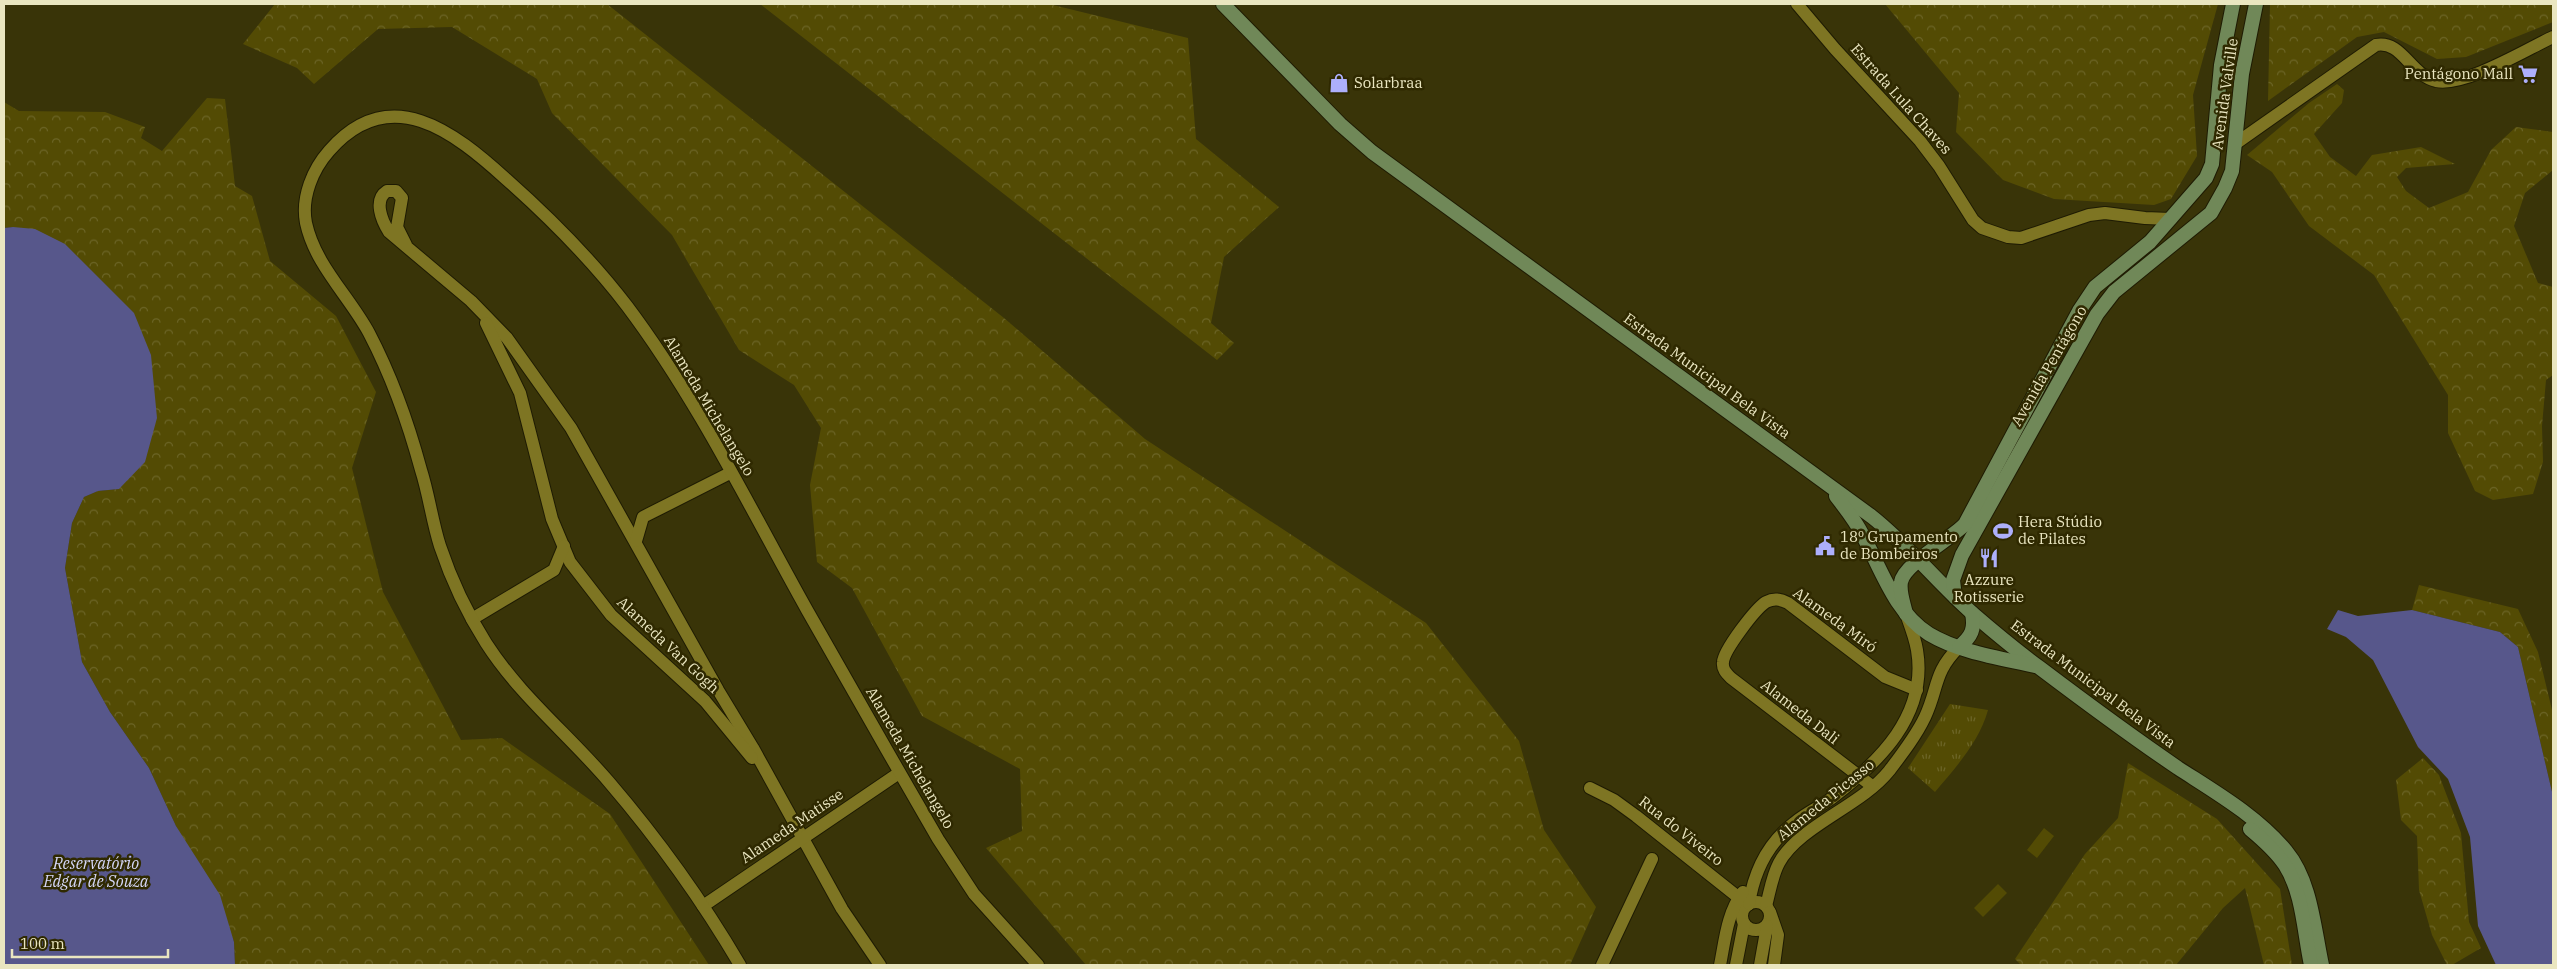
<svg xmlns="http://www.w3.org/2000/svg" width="2557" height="969" font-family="'IBM Plex Serif',serif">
	<defs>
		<pattern id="grass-tufts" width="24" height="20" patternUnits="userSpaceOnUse" patternTransform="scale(1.25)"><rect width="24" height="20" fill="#534b04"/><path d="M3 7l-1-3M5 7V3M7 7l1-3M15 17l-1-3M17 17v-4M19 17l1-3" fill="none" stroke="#6c6527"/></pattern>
		<pattern id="forest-crowns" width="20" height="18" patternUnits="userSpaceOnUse" patternTransform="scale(1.25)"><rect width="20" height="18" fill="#534b04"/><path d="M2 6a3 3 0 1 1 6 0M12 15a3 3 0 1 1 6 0" fill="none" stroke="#6c6527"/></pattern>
	</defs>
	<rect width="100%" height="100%" fill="#393408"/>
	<path fill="url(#grass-tufts)" d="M1950 704 1988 710C1979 742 1956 767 1935 792L1908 768Z"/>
	<g fill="url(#forest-crowns)">
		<path d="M275 4H607L1004 318 1145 439 1426 623 1519 741 1544 830 1596 907 1570 965H1086L986 848 1022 831 1020 769 922 716 852 588 817 562 810 485 821 428 794 385 739 350 672 235 552 113 537 79 452 27 378 29 314 84 297 68 243 44Z"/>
		<path d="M760 4H1049L1188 38 1196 139 1279 207 1224 257 1211 323 1234 343 1217 360Z"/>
		<path d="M1885 4H2218L2193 95 2197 156 2171 199 2154 205 2054 199 2003 180 1956 132 1959 93Z"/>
		<path d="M2270 4H2553V22L2466 57 2437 59 2384 32 2357 37 2268 101Z"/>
		<path d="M2337 84 2344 90 2342 103 2314 134 2330 157 2356 176 2372 155 2421 147 2455 164 2406 168 2397 177 2406 191 2429 208 2468 192 2491 150 2516 127 2553 132V170L2525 193 2514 226 2538 283 2553 287V375L2546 380 2542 426 2543 462 2533 494 2493 500 2475 491 2448 433V395L2374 275 2309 226 2272 172 2247 155 2309 103Z"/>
		<path d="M207 98 225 99 235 186 252 196 270 261 336 316 376 392 352 468 383 592 461 740 502 738 610 814 709 965H235L234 941 176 826 149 768 110 712 82 662 65 568 72 523 84 497 98 491 119 489 13 227 4 228V102L19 111 105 112 145 127 141 138 162 151Z"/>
		<path d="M2419 585 2518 609 2538 652 2553 714V796L2518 647 2500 632 2412 610Z"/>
		<path d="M2423 758 2439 775 2461 833 2469 922 2481 948 2452 965H2447L2432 935 2419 890 2417 836 2401 820 2396 780Z"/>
		<path d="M2128 763 2217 819 2280 889 2292 965H2264L2245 888 2223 908 2176 965H2021L2015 959 2085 854 2118 818Z"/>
	</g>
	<g fill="#534b04">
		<path d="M2044 828 2054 836 2037 858 2027 850Z"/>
		<path d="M1998 884 2007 893 1983 917 1974 908Z"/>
	</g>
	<g fill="#57578b">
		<path d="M13 227 35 229 65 244 134 313 151 355 157 418 145 462 119 489 98 491 84 497 72 523 65 568 82 662 110 712 149 768 176 826 220 895 234 942 235 965H4V228Z"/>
		<path d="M2338 610 2358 616 2412 610 2500 632 2518 647 2553 796V965H2496L2478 926 2470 837 2448 779 2418 747 2373 660 2346 637 2327 629Z"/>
	</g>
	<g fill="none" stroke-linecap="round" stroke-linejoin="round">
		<defs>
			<g id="minor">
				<path d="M1797 4 1835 49 1920 141 1939 166 1973 220 1982 228 2008 237 2021 238 2089 215 2105 213 2145 218 2171 219"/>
				<path d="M2235 144 2376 45C2402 40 2410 75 2436 81 2465 87 2525 50 2553 37"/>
				<path d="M406 245 397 227 402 198 396 191H387C373 200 382 221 389 232L471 301 507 338 571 428 718 690 753 748 842 909 880 965"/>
				<path d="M486 323 520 393 552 519 570 562 611 615 705 701 752 758"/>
				<path d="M636 541 643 517 730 473"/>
				<path d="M472 619 554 570 564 546"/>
				<path d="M1872 786 1731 678C1726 673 1722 669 1723 662 1724 650 1755 609 1766 602 1774 598 1780 599 1788 603L1885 677 1917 690"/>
				<path d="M1590 788 1614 800 1636 816 1748 905"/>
				<circle cx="1756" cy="916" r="14"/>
				<path d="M1749 904C1754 871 1767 844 1794 823 1806 813 1820 807 1832 798 1879 762 1928 715 1917 650 1915 638 1910 625 1906 614"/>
				<path d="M703 906 899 773"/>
				<path d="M1766 906C1770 891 1772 876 1779 863 1799 826 1861 806 1889 771 1902 754 1916 736 1925 717 1939 687 1933 673 1959 647"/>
				<path d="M1770 912 1778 935 1774 965"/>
				<path d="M740 965C703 902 657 838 609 782 569 735 520 696 486 643 467 613 451 579 440 546 432 521 429 495 421 470 408 422 392 377 369 333 349 296 315 265 306 223 301 197 313 169 329 151 390 81 454 132 506 179 550 218 591 259 627 306 697 399 750 508 807 610 850 686 894 763 938 839L974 894 1038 965"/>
				<path d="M1602 965 1652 859"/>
				<path d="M1720 965C1725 940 1727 913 1743 892"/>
				<path d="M1736 965 1744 924"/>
				<path d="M1760 965 1767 926"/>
			</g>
			<g id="secondary">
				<path d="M1223 4 1340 124 1372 152 1871 516C1908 545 1937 582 1972 613 1994 632 2017 651 2040 668 2085 702 2131 736 2178 768 2215 792 2257 816 2286 851 2311 881 2314 928 2322 965"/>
				<path d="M1836 496C1845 508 1855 520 1862 534 1881 568 1894 612 1929 634 1959 652 2000 658 2035 666"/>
				<path d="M1955 597 1953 580 1962 555 2097 314 2114 292 2211 213 2225 188 2232 171 2242 74 2256 4"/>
				<path d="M1906 614C1904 604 1899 592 1901 582 1904 564 1950 540 1965 524L2079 311 2095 287 2150 242 2206 178 2212 164 2221 65 2233 4"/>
				<path d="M1959 647C1972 636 1975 629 1972 613"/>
				<path d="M2250 829C2262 839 2276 851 2285 865 2303 893 2304 933 2311 965"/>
			</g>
		</defs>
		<use href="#minor" stroke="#1e1b03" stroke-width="14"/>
		<use href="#secondary" stroke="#1e1b03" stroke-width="16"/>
		<use href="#minor" stroke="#7e7523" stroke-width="12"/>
		<use href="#secondary" stroke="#708858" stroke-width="14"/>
	</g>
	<defs>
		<symbol id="supermarket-bare" viewBox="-9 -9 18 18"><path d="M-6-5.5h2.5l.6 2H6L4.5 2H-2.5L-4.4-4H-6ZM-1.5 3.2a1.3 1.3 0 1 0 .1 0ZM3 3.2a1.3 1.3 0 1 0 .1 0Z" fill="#adaffb" stroke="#2f2900" stroke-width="2.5" paint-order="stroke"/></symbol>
		<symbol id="shop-bare" viewBox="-9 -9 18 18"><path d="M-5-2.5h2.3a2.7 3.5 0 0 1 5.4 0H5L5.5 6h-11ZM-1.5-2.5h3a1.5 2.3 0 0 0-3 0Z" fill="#adaffb" stroke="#2f2900" stroke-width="2.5" paint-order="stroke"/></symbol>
		<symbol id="stadium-bare" viewBox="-9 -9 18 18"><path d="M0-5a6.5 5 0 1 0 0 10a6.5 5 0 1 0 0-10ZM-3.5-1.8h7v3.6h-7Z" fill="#adaffb" stroke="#2f2900" stroke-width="2.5" paint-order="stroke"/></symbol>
		<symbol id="civic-bare" viewBox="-9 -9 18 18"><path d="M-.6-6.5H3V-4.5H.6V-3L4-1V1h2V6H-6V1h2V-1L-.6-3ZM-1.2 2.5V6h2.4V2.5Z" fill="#adaffb" stroke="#2f2900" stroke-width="2.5" paint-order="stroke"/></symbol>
		<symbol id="restaurant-bare" viewBox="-9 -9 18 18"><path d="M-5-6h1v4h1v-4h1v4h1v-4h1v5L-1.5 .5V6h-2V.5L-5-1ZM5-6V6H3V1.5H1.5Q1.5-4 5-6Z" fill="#adaffb" stroke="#2f2900" stroke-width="2.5" paint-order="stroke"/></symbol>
	</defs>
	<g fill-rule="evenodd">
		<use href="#supermarket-bare" x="2514" y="60" width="28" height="28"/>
		<use href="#shop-bare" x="1325" y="69" width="28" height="28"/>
		<use href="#stadium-bare" x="1989" y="517" width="28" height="28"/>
		<use href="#civic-bare" x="1811" y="532" width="28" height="28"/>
		<use href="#restaurant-bare" x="1975" y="544" width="28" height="28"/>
	</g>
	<g text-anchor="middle" stroke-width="5" stroke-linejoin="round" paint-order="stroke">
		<g font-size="15" fill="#eae6c0" stroke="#2f2900" text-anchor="start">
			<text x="2513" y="79" text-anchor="end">Pentágono Mall</text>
			<text x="1354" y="88">Solarbraa</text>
			<text x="2018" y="527">Hera Stúdio<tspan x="2018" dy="17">de Pilates</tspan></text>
			<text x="1840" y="542">18º Grupamento<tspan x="1840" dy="17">de Bombeiros</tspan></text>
			<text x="1989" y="585" text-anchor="middle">Azzure<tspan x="1989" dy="17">Rotisserie</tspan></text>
		</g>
		<g font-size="15" fill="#eae6c0" stroke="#2f2900">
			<text transform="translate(2225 94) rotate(-82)" y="5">Avenida Valville</text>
			<text transform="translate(1901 99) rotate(48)" y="5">Estrada Lula Chaves</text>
			<text transform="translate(2049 366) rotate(-60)" y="5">Avenida Pentágono</text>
			<text transform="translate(1707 376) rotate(36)" y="5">Estrada Municipal Bela Vista</text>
			<text transform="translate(709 406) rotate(59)" y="5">Alameda Michelangelo</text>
			<text transform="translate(1835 620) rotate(36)" y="5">Alameda Miró</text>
			<text transform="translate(668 645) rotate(43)" y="5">Alameda Van Gogh</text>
			<text transform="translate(2093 684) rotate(37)" y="5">Estrada Municipal Bela Vista</text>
			<text transform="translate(1800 712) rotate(38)" y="5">Alameda Dali</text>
			<text transform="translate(910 758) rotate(60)" y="5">Alameda Michelangelo</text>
			<text transform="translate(1826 800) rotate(-39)" y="5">Alameda Picasso</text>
			<text transform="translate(792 826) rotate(-34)" y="5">Alameda Matisse</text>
			<text transform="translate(1681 831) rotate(38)" y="5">Rua do Viveiro</text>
		</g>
		<g font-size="16" font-style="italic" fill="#d5d7f8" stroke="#2f2900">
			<text x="96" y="869">Reservatório<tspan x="96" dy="18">Edgar de Souza</tspan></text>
		</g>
	</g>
	<rect width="2557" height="969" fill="none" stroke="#eae6c0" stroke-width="10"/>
	<path d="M12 949v8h156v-8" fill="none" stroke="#eae6c0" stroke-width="2.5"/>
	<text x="20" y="949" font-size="15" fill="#eae6c0" stroke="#2f2900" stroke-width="4" paint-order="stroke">100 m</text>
</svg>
